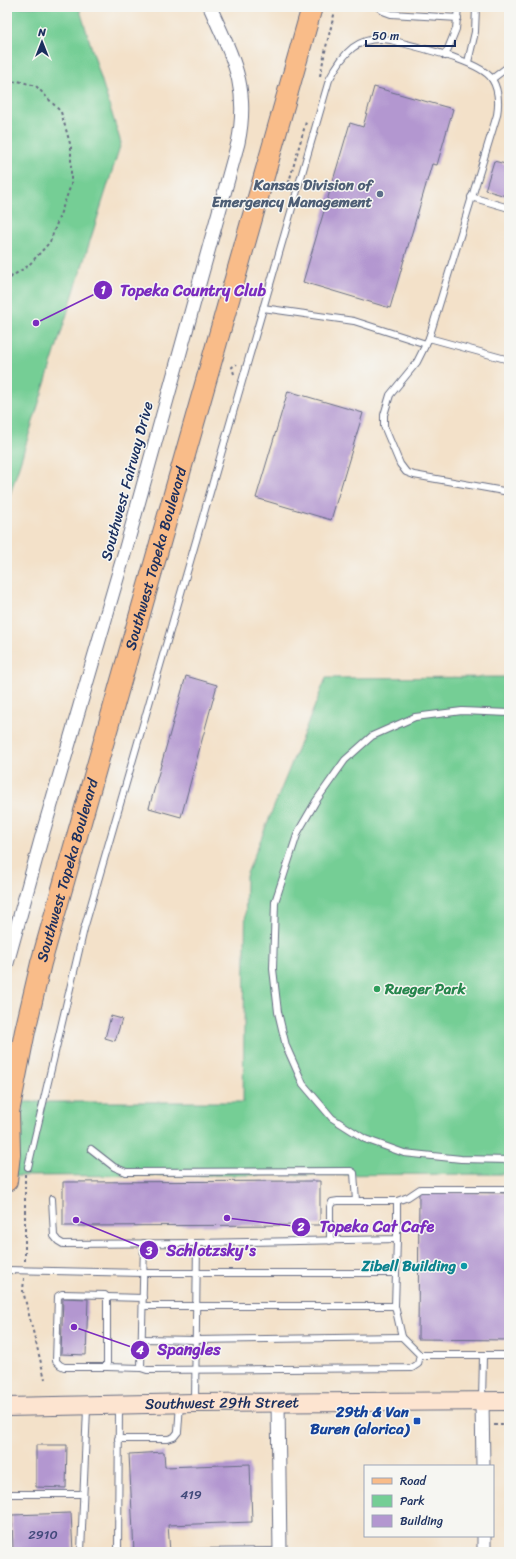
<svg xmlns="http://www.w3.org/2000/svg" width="516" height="1559" font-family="Sriracha,sans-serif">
	<rect width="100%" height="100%" fill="#f6f6f2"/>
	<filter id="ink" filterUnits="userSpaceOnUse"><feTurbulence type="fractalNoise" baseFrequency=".025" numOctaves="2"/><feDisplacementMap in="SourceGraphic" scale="8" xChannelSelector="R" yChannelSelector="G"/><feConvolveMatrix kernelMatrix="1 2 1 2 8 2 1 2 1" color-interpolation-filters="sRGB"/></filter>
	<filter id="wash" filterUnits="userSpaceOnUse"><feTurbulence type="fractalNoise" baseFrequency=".012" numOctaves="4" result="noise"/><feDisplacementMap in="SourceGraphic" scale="16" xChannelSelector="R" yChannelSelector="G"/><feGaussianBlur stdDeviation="0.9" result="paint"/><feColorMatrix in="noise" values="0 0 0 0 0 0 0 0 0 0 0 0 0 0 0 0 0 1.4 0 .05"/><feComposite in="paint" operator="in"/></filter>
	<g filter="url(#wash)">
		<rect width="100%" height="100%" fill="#f3e1c9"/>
		<g fill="#74ce95" stroke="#487e7a">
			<path d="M7 7H79L121 143 7 504Z"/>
			<path d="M509 677V1174L15 1176 24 1102H243L246 876 326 678Z"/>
		</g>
		<g id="blocks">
			<g fill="#b397d0">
				<path d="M374 87 453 109 437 165 432 164 390 308 303 282 350 123 363 127Z"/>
				<path d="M494 161 509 165V197L485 190Z"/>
				<path d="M288 391 363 413 331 520 256 498Z"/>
				<path d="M186 676 217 685 181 817 149 808Z"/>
				<path d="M111 1016 122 1019 115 1041 105 1038Z"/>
				<path d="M320 1181V1225L63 1226V1182Z"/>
				<path d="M419 1192 509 1193V1340L418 1339Z"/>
				<path d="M63 1298 88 1299 86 1355 61 1354Z"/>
				<path d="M36 1445H67L66 1488 36 1487Z"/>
				<path d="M164 1452 165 1467 250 1464 252 1522 168 1525 170 1552H134L129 1454Z"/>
				<path d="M71 1513 73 1552H13L12 1515Z"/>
			</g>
		</g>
	</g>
	<g filter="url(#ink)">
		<use href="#blocks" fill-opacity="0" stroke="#676d83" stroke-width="1"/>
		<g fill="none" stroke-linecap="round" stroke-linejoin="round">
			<defs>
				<g id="lane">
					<path d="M378 7 383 11 391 14 458 18"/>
					<path d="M445 56 456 29 458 7"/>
					<path d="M468 62 475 32 476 7"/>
					<path d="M492 79 509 66"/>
					<path d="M471 197 509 208"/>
					<path d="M263 308 354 321 426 344"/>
					<path d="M429 338 509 360"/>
					<path d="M509 713 462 711 415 717 372 736 345 760 316 801 298 832 275 902 273 969 278 1012 286 1046 303 1084 332 1118 365 1139 404 1153 461 1159 509 1160"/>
					<path d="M91 1149 114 1167 126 1172 351 1171 354 1173 356 1201"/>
					<path d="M28 1167 84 929 329 80C343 53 358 34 391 40 415 47 479 60 492 79 499 90 499 103 497 115L429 338 417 362 390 395 384 415V426L400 464 406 472 414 475 509 492"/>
					<path d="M52 1199 54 1236 58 1241 63 1244 197 1243 397 1239V1201H338L332 1202 330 1207V1241"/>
					<path d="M397 1201 408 1197 420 1189H509"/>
					<path d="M7 1270 143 1273H396L395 1306 402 1337 420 1355H509"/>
					<path d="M396 1273 397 1239"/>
					<path d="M143 1298 107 1297V1367L141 1368 147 1370 412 1368 418 1364 420 1355"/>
					<path d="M143 1306H395"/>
					<path d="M142 1339 196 1340 402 1337"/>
					<path d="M107 1367H64L60 1365 56 1361 58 1296 62 1294 105 1295 107 1297"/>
					<path d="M141 1368 144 1243"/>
					<path d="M482 1400 483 1356"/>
					<path d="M195 1402 197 1243"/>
					<path d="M118 1439H168L174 1437 178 1432 180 1404"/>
					<path d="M7 1494H83"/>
					<path d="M81 1552 87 1408"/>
					<path d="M118 1552 119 1406"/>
					<path d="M188 1552 280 1551"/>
				</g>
				<g id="street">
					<path d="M7 963 44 829 125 551 238 143C250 86 232 57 210 7"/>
					<path d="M482 1401 483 1466"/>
					<path d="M278 1403 280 1552"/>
					<path d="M484 1536V1552"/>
				</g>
				<g id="secondary">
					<path id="s1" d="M7 1407 195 1403 509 1401"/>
				</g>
				<g id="primary">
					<path id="s2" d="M7 1181 10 1154 9 1112 25 1031 41 963 312 7"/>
				</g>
			</defs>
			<use href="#lane" stroke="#676d83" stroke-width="8"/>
			<use href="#street" stroke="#676d83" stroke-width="15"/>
			<use href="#secondary" stroke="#676d83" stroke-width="20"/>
			<use href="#primary" stroke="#676d83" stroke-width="22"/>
			<g stroke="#676d83" stroke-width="2" stroke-dasharray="3 3" stroke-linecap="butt">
				<path d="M320 76 326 47 336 7"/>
				<path d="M7 83 18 81 36 86 61 112 71 147V185L50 242 28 266 12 276 7 284"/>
				<path d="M287 189 306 122"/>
				<path d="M234 374 232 367 237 364"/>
				<path d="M25 1174V1262"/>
				<path d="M24 1278 23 1291 45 1379"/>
				<path d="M494 1425H506"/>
			</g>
			<use href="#lane" stroke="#fff" stroke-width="6"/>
			<use href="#street" stroke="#fff" stroke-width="13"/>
			<use href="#secondary" stroke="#fde4d0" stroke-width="18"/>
			<use href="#primary" stroke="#f9bc89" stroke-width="20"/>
		</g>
	</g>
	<circle fill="#5c6f8a" stroke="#f6f6f2" stroke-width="1.5" cx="380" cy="194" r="4"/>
	<circle fill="#2e9e5b" stroke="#f6f6f2" stroke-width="1.5" cx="377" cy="989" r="4"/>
	<circle fill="#0f9aa8" stroke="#f6f6f2" stroke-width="1.5" cx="464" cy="1266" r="4"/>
	<rect fill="#1a4fb4" stroke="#f6f6f2" stroke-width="1.5" x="413" y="1417" width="8" height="8" rx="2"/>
	<g text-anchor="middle" stroke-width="3" stroke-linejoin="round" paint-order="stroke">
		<g font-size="13" fill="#41497a">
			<text x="191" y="1499">419</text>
			<text x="43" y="1539">2910</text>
		</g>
		<g font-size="15" font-weight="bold" fill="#4e5e75" stroke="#f6f6f2" text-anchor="end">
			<text x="372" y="190">Kansas Division of<tspan x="372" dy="17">Emergency Management</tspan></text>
		</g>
		<g font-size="15" fill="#1b2f5e" stroke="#f6f6f2">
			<text transform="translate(127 481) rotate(-75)" y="5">Southwest Fairway Drive</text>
			<text dy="5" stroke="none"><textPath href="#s2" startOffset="642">Southwest Topeka Boulevard</textPath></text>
			<text dy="5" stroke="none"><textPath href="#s2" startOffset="318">Southwest Topeka Boulevard</textPath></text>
			<text dy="5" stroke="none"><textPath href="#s1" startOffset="215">Southwest 29th Street</textPath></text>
		</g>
		<g font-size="15" font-weight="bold" fill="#27864d" stroke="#f6f6f2" text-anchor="start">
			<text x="385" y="994">Rueger Park</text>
		</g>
		<g font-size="15" font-weight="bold" fill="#0d838f" stroke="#f6f6f2" text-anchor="end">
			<text x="456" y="1271">Zibell Building</text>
		</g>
		<g font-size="15" font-weight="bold" fill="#164399" stroke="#f6f6f2" text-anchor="end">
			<text x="409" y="1417">29th &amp; Van<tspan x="409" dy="17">Buren (alorica)</tspan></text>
		</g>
	</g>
	<path fill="none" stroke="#7b2cbf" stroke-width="1.5" d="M36 323L103 290M227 1218L301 1227M76 1220L149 1250M74 1327L140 1350"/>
	<g fill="#7b2cbf" stroke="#f6f6f2" stroke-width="1.5">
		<circle cx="36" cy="323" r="4"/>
		<circle cx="227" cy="1218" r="4"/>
		<circle cx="76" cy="1220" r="4"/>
		<circle cx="74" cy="1327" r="4"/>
		<circle cx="103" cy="290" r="10"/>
		<circle cx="301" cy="1227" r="10"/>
		<circle cx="149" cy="1250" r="10"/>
		<circle cx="140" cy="1350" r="10"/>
	</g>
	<g font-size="12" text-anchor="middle" font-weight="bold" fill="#fff">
		<text x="103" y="294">1</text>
		<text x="301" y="1231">2</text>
		<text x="149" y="1255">3</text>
		<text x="140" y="1354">4</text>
	</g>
	<g font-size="16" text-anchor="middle" font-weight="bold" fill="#7b2cbf" stroke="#f6f6f2" stroke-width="3" stroke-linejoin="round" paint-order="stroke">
		<text x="193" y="296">Topeka Country Club</text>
		<text x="377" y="1232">Topeka Cat Cafe</text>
		<text x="211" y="1256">Schlotzsky's</text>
		<text x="189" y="1355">Spangles</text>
	</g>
	<rect width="516" height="1559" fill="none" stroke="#f6f6f2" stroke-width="24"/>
	<rect x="364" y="1465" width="130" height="72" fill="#f6f6f2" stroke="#9ea6b7"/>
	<rect x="372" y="1478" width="20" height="6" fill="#f9bc89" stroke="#9ea6b7"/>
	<text x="400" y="1485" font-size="12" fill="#1b2f5e">Road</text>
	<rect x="372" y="1495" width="20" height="12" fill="#74ce95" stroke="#9ea6b7"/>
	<text x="400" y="1505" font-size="12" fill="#1b2f5e">Park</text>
	<rect x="372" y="1515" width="20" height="12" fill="#b397d0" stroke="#9ea6b7"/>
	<text x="400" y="1525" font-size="12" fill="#1b2f5e">Building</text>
	<g transform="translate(42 42)" stroke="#f6f6f2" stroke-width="3" paint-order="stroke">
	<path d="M0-3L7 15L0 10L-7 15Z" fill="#1b2f5e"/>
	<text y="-6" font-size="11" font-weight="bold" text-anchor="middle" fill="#1b2f5e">N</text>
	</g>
	<path d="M366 40v6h89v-6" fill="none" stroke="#1b2f5e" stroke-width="2"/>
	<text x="372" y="40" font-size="12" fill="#1b2f5e" stroke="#f6f6f2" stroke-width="3" paint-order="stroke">50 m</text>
</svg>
